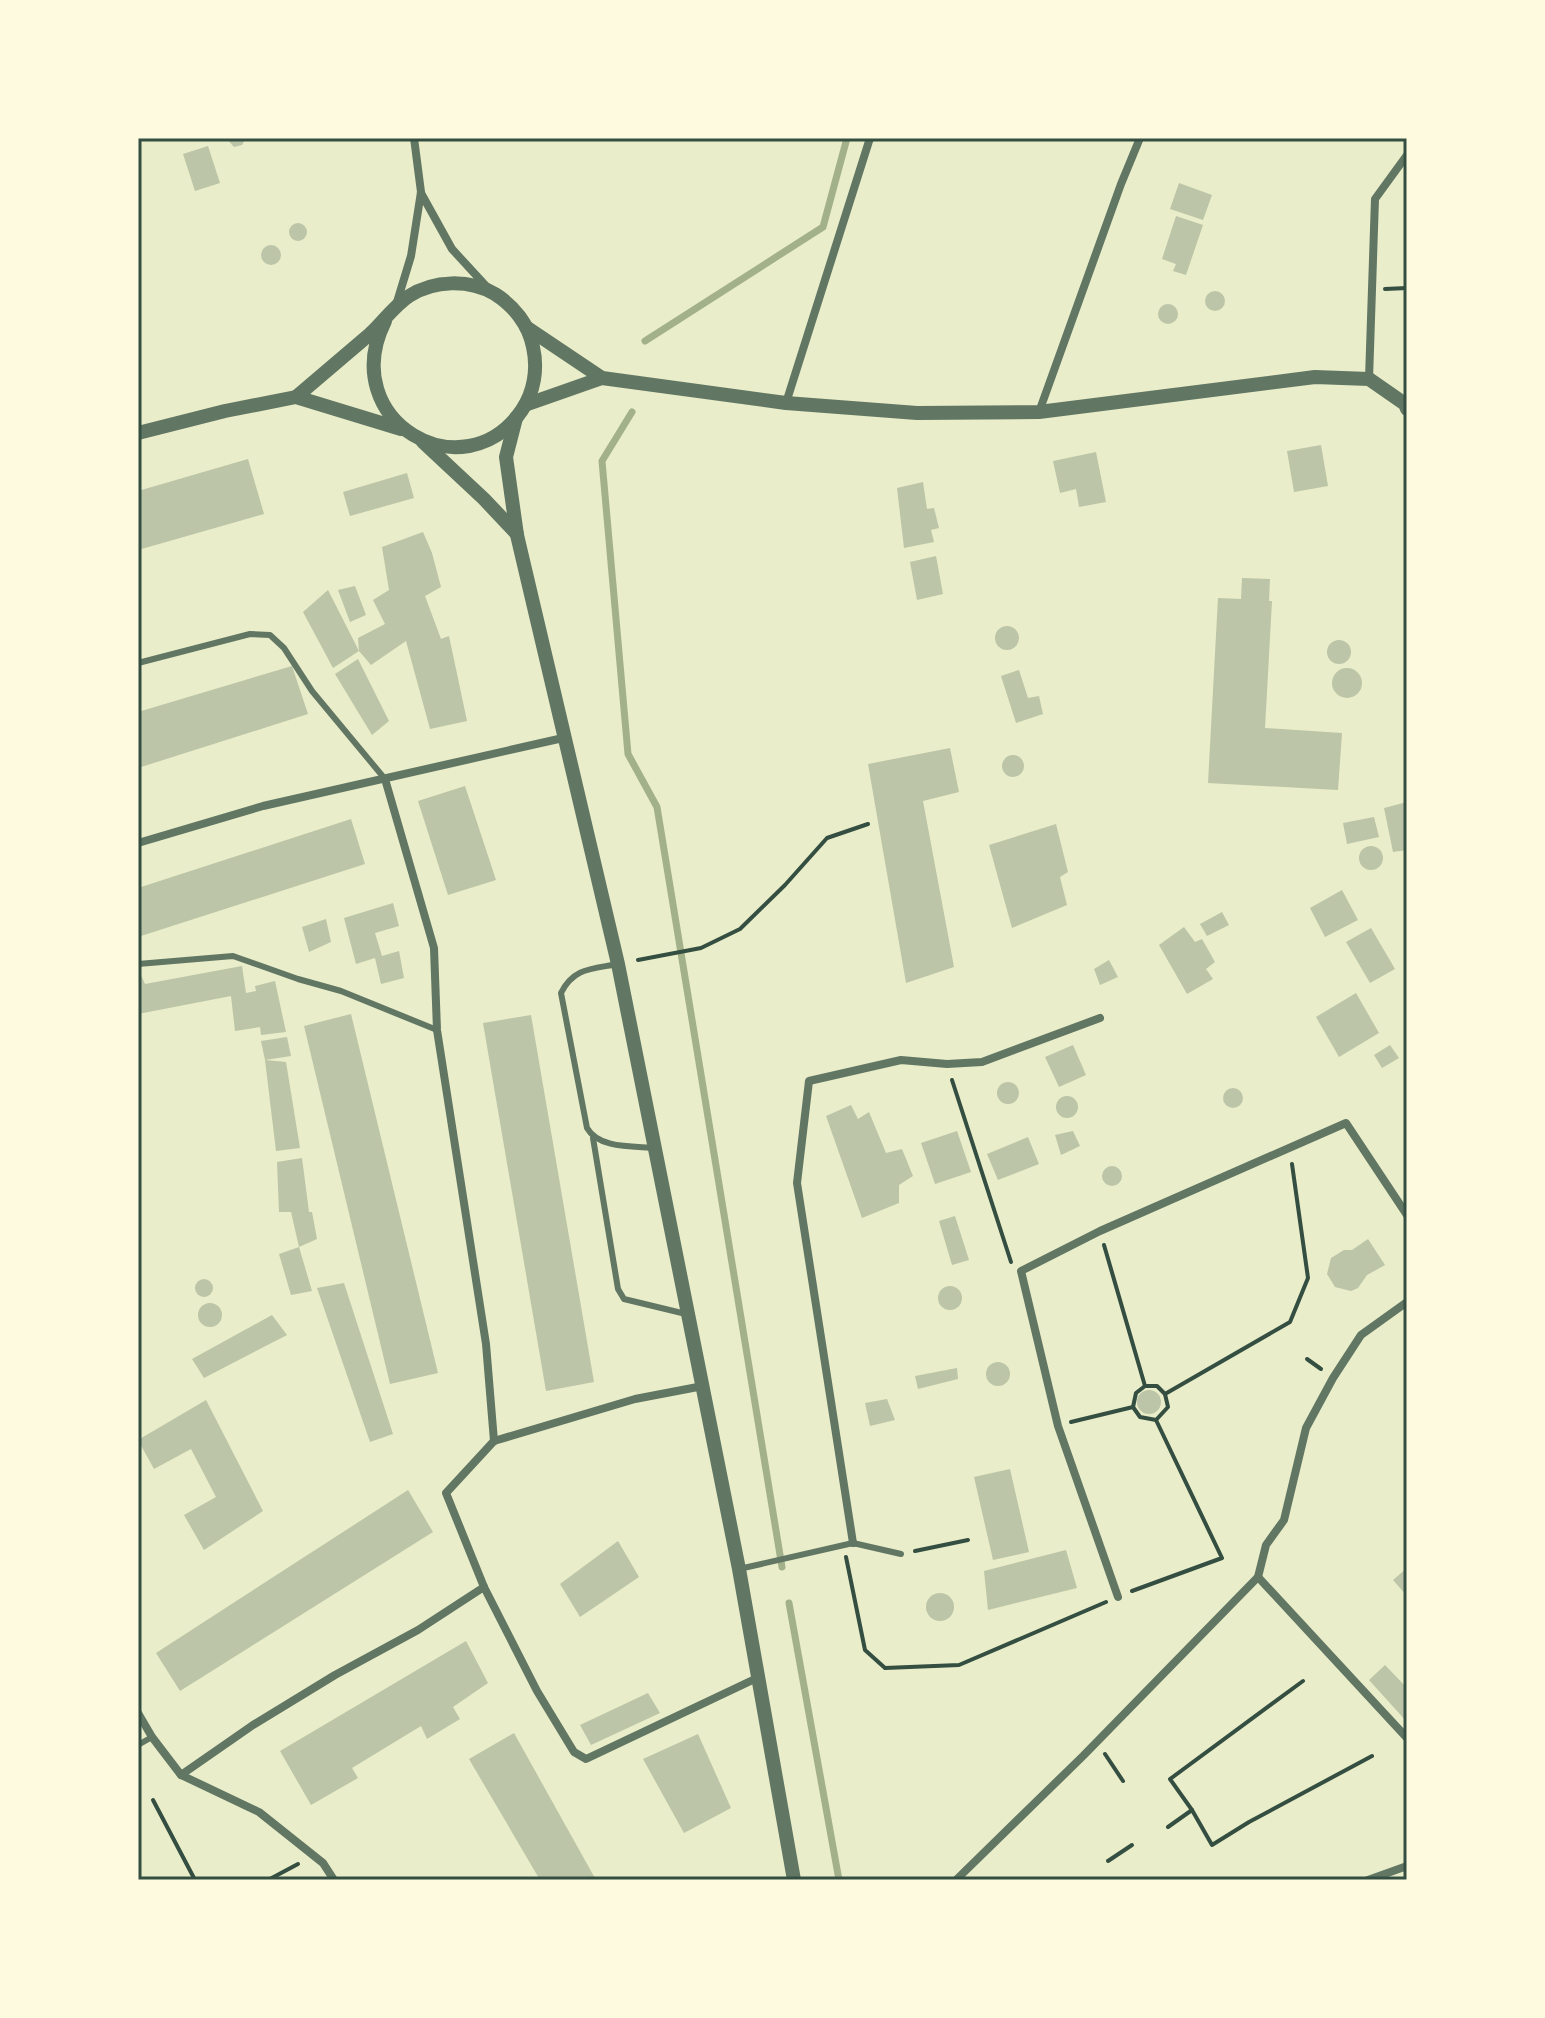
<svg xmlns="http://www.w3.org/2000/svg" width="1545" height="2018" font-family="'Source Serif 4',serif">
	<rect width="100%" height="100%" fill="#e9edc9"/>
	<g fill="none" stroke-linecap="round" stroke-linejoin="round">
		<g stroke="#a3b18a" stroke-width="7">
			<path d="M645 341 823 227 847 138"/>
			<path d="M632 412 602 461 628 754 657 807 782 1567"/>
			<path d="M789 1603 839 1880"/>
		</g>
	</g>
	<g fill="#bcc5a7">
		<path d="M226 138H246L242 145 234 147Z"/>
		<path d="M208 146 220 183 195 191 183 154Z"/>
		<path d="M1179 183 1212 195 1203 220 1170 209Z"/>
		<path d="M1176 216 1203 225 1186 275 1173 271 1176 264 1162 259Z"/>
		<circle cx="298" cy="232" r="9"/>
		<circle cx="271" cy="255" r="10"/>
		<circle cx="1215" cy="301" r="10"/>
		<circle cx="1168" cy="314" r="10"/>
		<path d="M1321 445 1328 486 1294 492 1287 451Z"/>
		<path d="M1096 452 1106 502 1079 507 1076 489 1060 493 1053 461Z"/>
		<path d="M248 459 264 514 138 550V491Z"/>
		<path d="M407 473 414 498 350 516 343 492Z"/>
		<path d="M923 482 927 509 934 508 939 528 931 530 934 542 904 548 897 488Z"/>
		<path d="M423 532 432 553 441 587 425 596 441 639 449 636 467 721 430 729 406 641 371 665 359 651 333 668 303 612 328 590 359 651 358 638 385 624 373 600 389 590 382 547Z"/>
		<path d="M936 556 943 594 917 600 910 562Z"/>
		<path d="M1242 578 1270 579 1269 601H1272L1265 728 1342 733 1338 790 1208 783 1218 598 1241 599Z"/>
		<path d="M355 586 366 615 350 622 338 590Z"/>
		<circle cx="1007" cy="638" r="12"/>
		<circle cx="1339" cy="652" r="12"/>
		<path d="M358 659 389 721 372 735 335 674Z"/>
		<path d="M292 666 308 714 138 768V712Z"/>
		<circle cx="1347" cy="683" r="15"/>
		<path d="M1019 670 1028 698 1039 696 1043 714 1016 723 1001 676Z"/>
		<path d="M950 748 959 792 923 801 954 967 906 983 868 764Z"/>
		<circle cx="1013" cy="766" r="11"/>
		<path d="M465 786 496 880 448 895 418 801Z"/>
		<path d="M1407 802V850L1393 852 1384 808Z"/>
		<path d="M1374 817 1379 837 1347 844 1343 823Z"/>
		<path d="M351 819 365 864 141 936 138 926V888Z"/>
		<path d="M1056 824 1068 872 1060 877 1067 905 1012 928 989 845Z"/>
		<circle cx="1371" cy="858" r="12"/>
		<path d="M1342 890 1358 920 1325 937 1310 908Z"/>
		<path d="M393 903 399 926 375 933 382 956 399 951 404 978 381 984 375 958 356 964 344 918Z"/>
		<path d="M1222 912 1229 925 1207 936 1200 924Z"/>
		<path d="M326 919 331 942 309 952 302 927Z"/>
		<path d="M1184 927 1195 942 1202 939 1215 962 1206 969 1213 979 1187 994 1159 945Z"/>
		<path d="M1371 928 1395 969 1370 983 1346 942Z"/>
		<path d="M1109 960 1118 977 1100 985 1094 969Z"/>
		<path d="M242 966 246 993 256 991 255 986 275 981 286 1032 261 1035 260 1027 235 1031 231 996 138 1014V976L141 975 145 984Z"/>
		<path d="M1356 993 1379 1033 1339 1057 1316 1017Z"/>
		<path d="M351 1014 438 1373 390 1384 304 1026Z"/>
		<path d="M531 1015 594 1382 546 1391 483 1023Z"/>
		<path d="M287 1037 291 1056 265 1060 261 1041Z"/>
		<path d="M1073 1045 1086 1075 1059 1087 1045 1057Z"/>
		<path d="M1390 1045 1399 1058 1382 1068 1374 1055Z"/>
		<path d="M265 1060 286 1062 300 1148 276 1151Z"/>
		<circle cx="1008" cy="1093" r="11"/>
		<circle cx="1233" cy="1098" r="10"/>
		<circle cx="1067" cy="1107" r="11"/>
		<path d="M851 1105 858 1119 869 1112 886 1153 902 1149 913 1176 899 1185V1203L862 1218 826 1116Z"/>
		<path d="M957 1131 971 1172 935 1184 921 1143Z"/>
		<path d="M1073 1131 1080 1146 1061 1155 1055 1135Z"/>
		<path d="M1028 1137 1039 1164 998 1180 987 1154Z"/>
		<path d="M302 1158 309 1212H312L317 1239 299 1247 291 1212H279L277 1162Z"/>
		<circle cx="1112" cy="1176" r="10"/>
		<path d="M955 1216 969 1260 952 1265 939 1221Z"/>
		<path d="M1368 1239 1385 1265 1367 1275 1358 1288 1351 1291 1335 1287 1327 1274 1331 1258 1344 1250H1352Z"/>
		<path d="M299 1247 312 1291 291 1295 279 1254Z"/>
		<circle cx="204" cy="1288" r="9"/>
		<path d="M344 1283 393 1434 370 1442 317 1288Z"/>
		<circle cx="950" cy="1298" r="12"/>
		<circle cx="210" cy="1315" r="12"/>
		<path d="M272 1315 287 1335 204 1378 192 1359Z"/>
		<circle cx="998" cy="1374" r="12"/>
		<path d="M957 1368 958 1379 918 1389 915 1376Z"/>
		<circle cx="1149" cy="1402" r="12"/>
		<path d="M887 1399 895 1420 870 1426 865 1403Z"/>
		<path d="M206 1400 263 1511 204 1550 184 1515 216 1497 191 1449 154 1469 138 1440Z"/>
		<path d="M1010 1469 1029 1552 993 1560 974 1477Z"/>
		<path d="M408 1490 433 1532 180 1691 156 1653Z"/>
		<path d="M618 1541 639 1577 580 1617 560 1584Z"/>
		<path d="M1066 1550 1077 1588 988 1610 984 1571Z"/>
		<path d="M1407 1568V1596L1393 1580Z"/>
		<circle cx="940" cy="1607" r="14"/>
		<path d="M466 1641 488 1683 453 1707 460 1719 427 1739 421 1726 352 1768 358 1778 311 1805 280 1751Z"/>
		<path d="M1385 1665 1407 1688V1722L1369 1680Z"/>
		<path d="M648 1693 660 1713 591 1745 580 1725Z"/>
		<path d="M514 1733 596 1880H540L469 1759Z"/>
		<path d="M698 1734 731 1808 684 1833 643 1759Z"/>
	</g>
	<g fill="none" stroke-linecap="round" stroke-linejoin="round">
		<g stroke="#344e41" stroke-width="4">
			<path d="M1385 289 1407 288"/>
			<path d="M638 960 701 948 740 929 785 885 827 838 868 824"/>
			<path d="M952 1080 1011 1262"/>
			<path d="M1104 1245 1145 1386H1157L1165 1394"/>
			<path d="M1307 1359 1321 1369"/>
			<path d="M1156 1420 1168 1407 1165 1394 1290 1322 1308 1278 1292 1164"/>
			<path d="M1071 1422 1133 1407 1136 1393 1145 1386"/>
			<path d="M915 1551 968 1540"/>
			<path d="M846 1557 865 1650 885 1668 959 1665 1106 1602"/>
			<path d="M1132 1591 1222 1558 1156 1420 1140 1417 1133 1407"/>
			<path d="M1105 1754 1123 1781"/>
			<path d="M153 1800 195 1880"/>
			<path d="M1192 1810 1170 1779 1303 1681"/>
			<path d="M1168 1827 1192 1810 1212 1845 1249 1822 1372 1756"/>
			<path d="M1108 1861 1132 1845"/>
			<path d="M268 1880 298 1864"/>
		</g>
		<g stroke="#617663" stroke-width="6">
			<path d="M138 663 250 634 270 635 284 648 312 691 385 779"/>
			<path d="M138 964 233 956 298 979 341 991 437 1030"/>
			<path d="M618 964C593 969 574 967 561 993L587 1128C599 1149 633 1146 655 1148"/>
			<path d="M593 1138 618 1289 624 1299 686 1314"/>
			<path d="M739 1569 853 1543 901 1554"/>
			<path d="M138 1745 152 1737"/>
		</g>
		<g stroke="#617663" stroke-width="8">
			<path d="M421 193 452 249 486 286"/>
			<path d="M397 302 411 256 421 192 414 138"/>
			<path d="M1369 379 1375 199 1407 155"/>
			<path d="M786 403 870 138"/>
			<path d="M1039 412 1121 184 1140 138"/>
			<path d="M385 779 434 948 437 1030 486 1344 494 1441"/>
			<path d="M138 843 263 806 563 738"/>
			<path d="M853 1543 797 1183 809 1081 901 1060 947 1064 982 1062 1100 1018"/>
			<path d="M1258 1577 1407 1738"/>
			<path d="M484 1587 446 1493 494 1441 635 1399 703 1386"/>
			<path d="M1118 1597 1058 1426 1021 1271 1100 1231 1346 1123 1407 1215"/>
			<path d="M138 1713 152 1737 181 1775 259 1812 323 1863 334 1880"/>
			<path d="M181 1775 253 1725 335 1675 418 1630 484 1587 537 1691 574 1752 586 1759 757 1678"/>
			<path d="M956 1880 1083 1756 1258 1577 1266 1545 1284 1520 1306 1428 1333 1378 1361 1335 1407 1302"/>
			<path d="M1368 1880 1407 1866"/>
		</g>
		<g stroke="#617663" stroke-width="14">
			<path d="M526 327 602 378 786 403 917 413 1039 412 1315 377 1369 379 1405 404 1407 409"/>
			<path d="M296 397C321 376 345 355 370 334 383 322 394 306 409 296 434 280 469 279 495 294 514 306 529 325 533 347 538 369 534 392 522 410 464 495 335 421 385 321"/>
			<path d="M525 405 602 378"/>
			<path d="M516 418 506 457 517 535 618 964 739 1569 794 1880"/>
			<path d="M138 433 225 411 296 397 401 429"/>
			<path d="M423 442 484 499 517 534"/>
		</g>
	</g>
	<rect width="1545" height="2018" fill="none" stroke="#fefae0" stroke-width="280"/>
	<rect x="140" y="140" width="1265" height="1738" fill="none" stroke="#344e41" stroke-width="3"/>
</svg>
